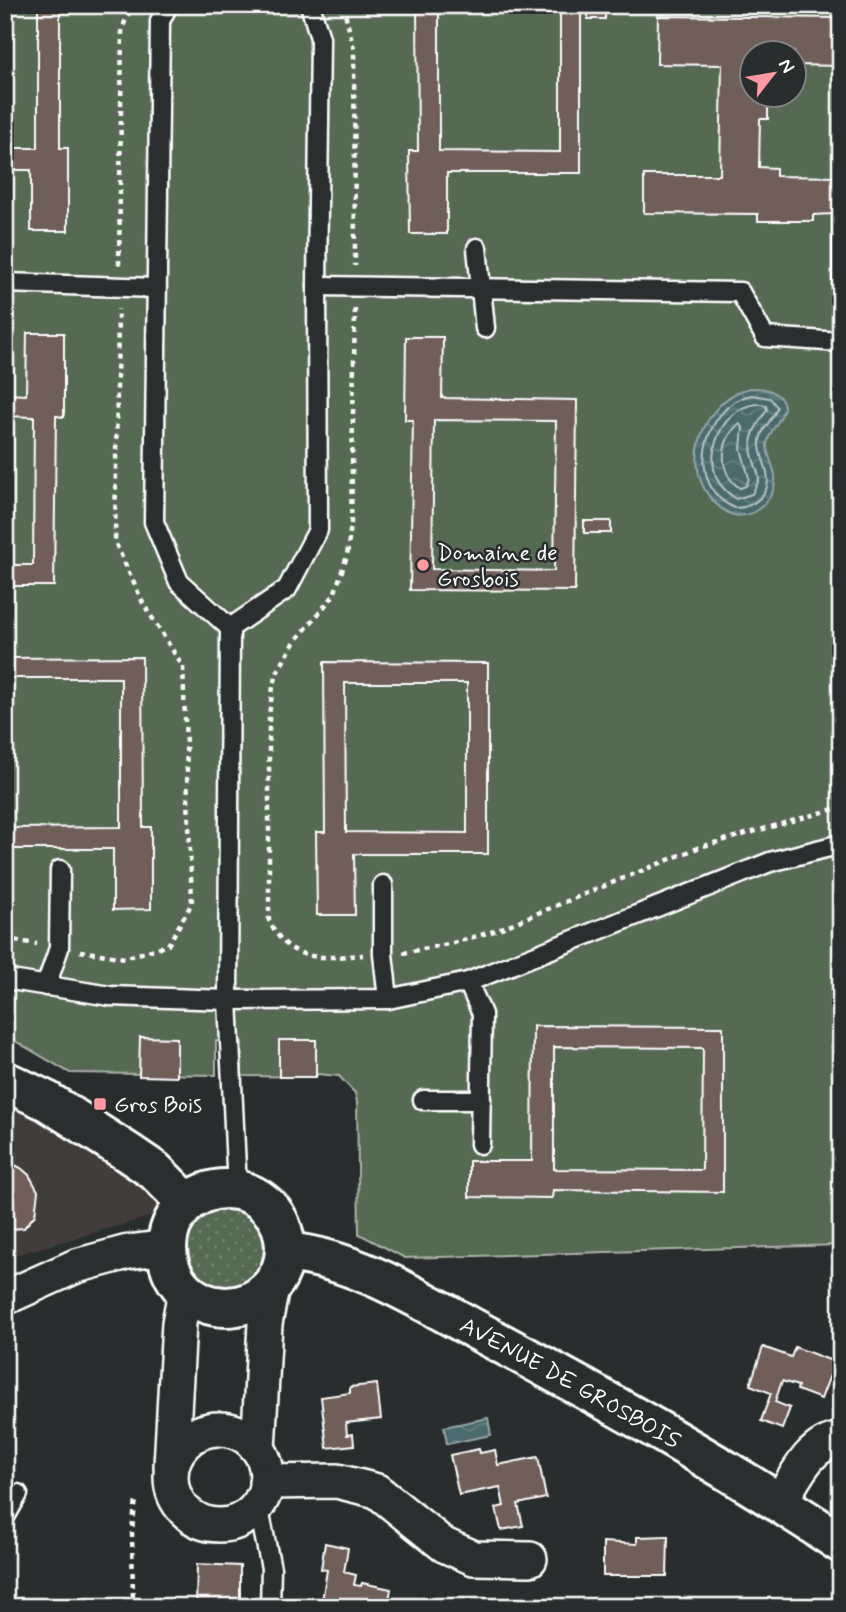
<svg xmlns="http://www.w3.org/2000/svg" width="846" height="1612" font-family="Mynerve,sans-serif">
	<defs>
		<pattern id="grass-dots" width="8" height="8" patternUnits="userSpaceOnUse" patternTransform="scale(1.75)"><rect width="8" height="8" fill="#566953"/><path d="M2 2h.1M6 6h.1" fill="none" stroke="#6f806d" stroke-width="1.8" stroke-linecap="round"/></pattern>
		<pattern id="water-waves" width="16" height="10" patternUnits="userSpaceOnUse" patternTransform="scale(1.75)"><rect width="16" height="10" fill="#4c6a6e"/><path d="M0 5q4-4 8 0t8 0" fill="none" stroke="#678084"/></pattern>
	</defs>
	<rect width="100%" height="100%" fill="#2a2d2e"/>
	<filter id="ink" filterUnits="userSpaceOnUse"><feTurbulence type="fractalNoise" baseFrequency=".0143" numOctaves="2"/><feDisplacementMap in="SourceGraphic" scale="14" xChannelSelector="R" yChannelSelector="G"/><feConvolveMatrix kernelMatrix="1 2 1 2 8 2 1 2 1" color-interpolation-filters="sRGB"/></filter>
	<g filter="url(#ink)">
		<path fill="#3f3c3b" d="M5 1104 82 1143 158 1197 160 1214 15 1255 5 1260Z"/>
		<circle fill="url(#grass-dots)" stroke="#aab4a9" stroke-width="2" cx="226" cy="1247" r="40"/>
		<path fill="#566953" stroke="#aab4a9" stroke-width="2" fill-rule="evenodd" d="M5 5H841V1245L405 1258 359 1234 357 1102 355 1093 339 1076 317 1074 316 1077 242 1076V1042L216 1041V1075L70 1073 5 1035ZM752 52H794V94H752Z"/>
		<g fill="url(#water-waves)" stroke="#94a6a8" stroke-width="2">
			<path d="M750 388C760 388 768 388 776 394 798 409 767 428 767 445 767 456 774 465 775 476 777 497 756 519 734 515 727 514 721 508 716 504 678 469 702 399 750 388Z"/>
			<path d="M488 1418 491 1435 447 1444 444 1427Z"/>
		</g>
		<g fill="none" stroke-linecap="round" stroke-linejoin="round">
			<g stroke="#b7c3c5" stroke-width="2">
				<path d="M751 395 770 398 777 407C774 420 761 427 760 441 759 453 765 462 767 473 772 493 754 508 735 508 684 487 702 406 751 395Z"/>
				<path d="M762 404 766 406 767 410C756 426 747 438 753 458 755 466 759 472 759 480L752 494 736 499C729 494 721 488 717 479 704 449 726 402 762 404Z"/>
				<path d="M739 424 743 427 741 449 749 478 746 486 740 488C718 474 719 440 739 424Z"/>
			</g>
		</g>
		<g fill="#6f5e58" stroke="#fff" stroke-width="2" fill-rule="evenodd">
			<path d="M38 5H60V148H68V231H31V170H5V148H38Z"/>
			<path d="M417 5H439V151L560 152V5H581V173H447V234H410L409 151H418Z"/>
			<rect x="588" y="10" width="17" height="9"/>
			<path d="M658 16 841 18V66L794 65V52H752V94H768V119H760L759 167 776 168V176L841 177V309H832V214L813 215V221H758V214L644 213V175H720L722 65 657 64Z"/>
			<path d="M27 333H64V417L56 416 54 586H5V565H33L34 417 5 416V394L26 395Z"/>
			<path d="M406 337H443L442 398 577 400 575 591 410 590 413 420H405ZM434 420 556 421 554 571 432 569Z"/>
			<rect x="584" y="521" width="27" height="12"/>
			<path d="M142 657 143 827H151V909L113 910V849H5V828L121 827V678H5V658Z"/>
			<path d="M324 662 488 663V854H354L355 915H317L316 832H325ZM345 683H467V833L346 832Z"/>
			<path d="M533 1026 723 1027V1192L553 1190 552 1198 469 1197V1161H532ZM554 1047 703 1048 702 1170 554 1169Z"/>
			<path d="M140 1037 177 1038V1077L139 1076Z"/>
			<rect x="279" y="1040" width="37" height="37"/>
			<path d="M5 1160 21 1168 29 1175 38 1191 35 1215 24 1228 11 1229 10 1247H5Z"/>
			<path d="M763 1347 791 1357 795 1347 835 1362 821 1399 797 1390 798 1386 782 1381 775 1402 790 1408 782 1429 761 1421 771 1393 750 1385Z"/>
			<path d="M377 1384 381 1419 346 1423 347 1435 353 1434 354 1445 327 1448 321 1397 350 1393V1387Z"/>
			<path d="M479 1449 480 1453 495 1450 498 1465 538 1457 546 1498 518 1504 523 1526 501 1530 496 1508 504 1506 500 1487 459 1495 450 1455Z"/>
			<path d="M668 1536 667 1576H603V1542L637 1544V1537Z"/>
			<path d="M325 1543 348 1548 344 1572 356 1575 354 1585 361 1586 362 1583 391 1589 388 1607H321L327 1570 321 1569Z"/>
			<path d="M197 1564 240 1566V1607H196Z"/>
		</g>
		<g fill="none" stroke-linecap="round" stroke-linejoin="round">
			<defs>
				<g id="lane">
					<path d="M168 5 160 21 154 522 179 582 230 628 287 589 318 530 317 286 320 38 310 5"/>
					<path d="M477 248 485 328"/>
					<path d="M5 283 156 288"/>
					<path d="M317 286 740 292 765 337 841 342"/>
					<path d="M230 628 228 1000 237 1189"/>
					<path d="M383 885V954L388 999"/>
					<path d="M5 979 110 996 228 1000 388 999 468 982 770 862 841 844"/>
					<path d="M468 982 482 1014 480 1144"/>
					<path d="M46 986 59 948 60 870"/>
					<path d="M423 1100H481"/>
					<path d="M258 1505 271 1568 270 1607"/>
					<path d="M5 1517 18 1494"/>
				</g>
				<g id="street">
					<path d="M5 1298 76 1266 128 1252 167 1247"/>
					<circle cx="219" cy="1477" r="48"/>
					<path d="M258 1449 265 1324 272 1287"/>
					<path d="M171 1466 179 1323 185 1291"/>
					<path d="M266 1482 337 1481 377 1491 444 1545 474 1558 530 1559"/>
					<path d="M780 1502C796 1477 809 1443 841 1439"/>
				</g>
				<g id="secondary">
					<path d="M5 1081 47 1101 127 1152 155 1171 187 1203"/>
					<circle cx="226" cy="1248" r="59"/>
					<path id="s1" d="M286 1252C359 1259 427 1304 491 1338 610 1402 729 1468 841 1543"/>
				</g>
			</defs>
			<use href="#lane" stroke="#fff" stroke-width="23"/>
			<use href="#street" stroke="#fff" stroke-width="38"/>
			<use href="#secondary" stroke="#fff" stroke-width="44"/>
			<g stroke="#fff" stroke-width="4.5" stroke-dasharray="5 5" stroke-linecap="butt">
				<path d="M343 5 354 49 355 266"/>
				<path d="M119 265 122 29 132 5"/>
				<path d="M355 309 351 523 347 556 334 595 294 643 278 671 273 687 269 715V921C291 964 320 958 363 955"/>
				<path d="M5 939 37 944"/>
				<path d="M80 951 125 958 168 945 192 903 183 667 143 603 115 542 118 309"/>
				<path d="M403 953 453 943 494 931 700 847 841 807"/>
				<path d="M273 1211 288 1220"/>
				<path d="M133 1607 132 1529 136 1500"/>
			</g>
			<use href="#lane" stroke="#2a2d2e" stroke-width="18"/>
			<use href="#street" stroke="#2a2d2e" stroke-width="33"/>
			<use href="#secondary" stroke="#2a2d2e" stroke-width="38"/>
		</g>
	</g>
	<g fill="#ff9aa2" stroke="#2a2d2e" stroke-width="2.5">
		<circle cx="423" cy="565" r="7"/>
		<rect x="93" y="1097" width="14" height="14" rx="3.5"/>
	</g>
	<g text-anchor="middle" stroke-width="5" stroke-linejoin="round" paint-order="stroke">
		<g font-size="23" fill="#fff" stroke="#2a2d2e" text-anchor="start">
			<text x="437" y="560">Domaine de<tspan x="437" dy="26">Grosbois</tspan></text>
			<text x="114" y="1112">Gros Bois</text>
		</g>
		<g font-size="23" fill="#fff" stroke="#2a2d2e">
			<text dy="8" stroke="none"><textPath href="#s1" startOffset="315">AVENUE DE GROSBOIS</textPath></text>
		</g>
	</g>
	<rect width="846" height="1612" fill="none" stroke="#2a2d2e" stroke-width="28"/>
	<rect x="14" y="14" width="818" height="1584" fill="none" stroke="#fff" stroke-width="2.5" filter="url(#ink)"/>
	<g transform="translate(773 74) rotate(59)"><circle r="33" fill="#2a2d2e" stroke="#7f8182" stroke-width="2"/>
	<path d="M0-5L12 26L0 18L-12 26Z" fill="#ff9aa2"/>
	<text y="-10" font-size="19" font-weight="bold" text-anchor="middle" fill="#ffffff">N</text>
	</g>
</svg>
